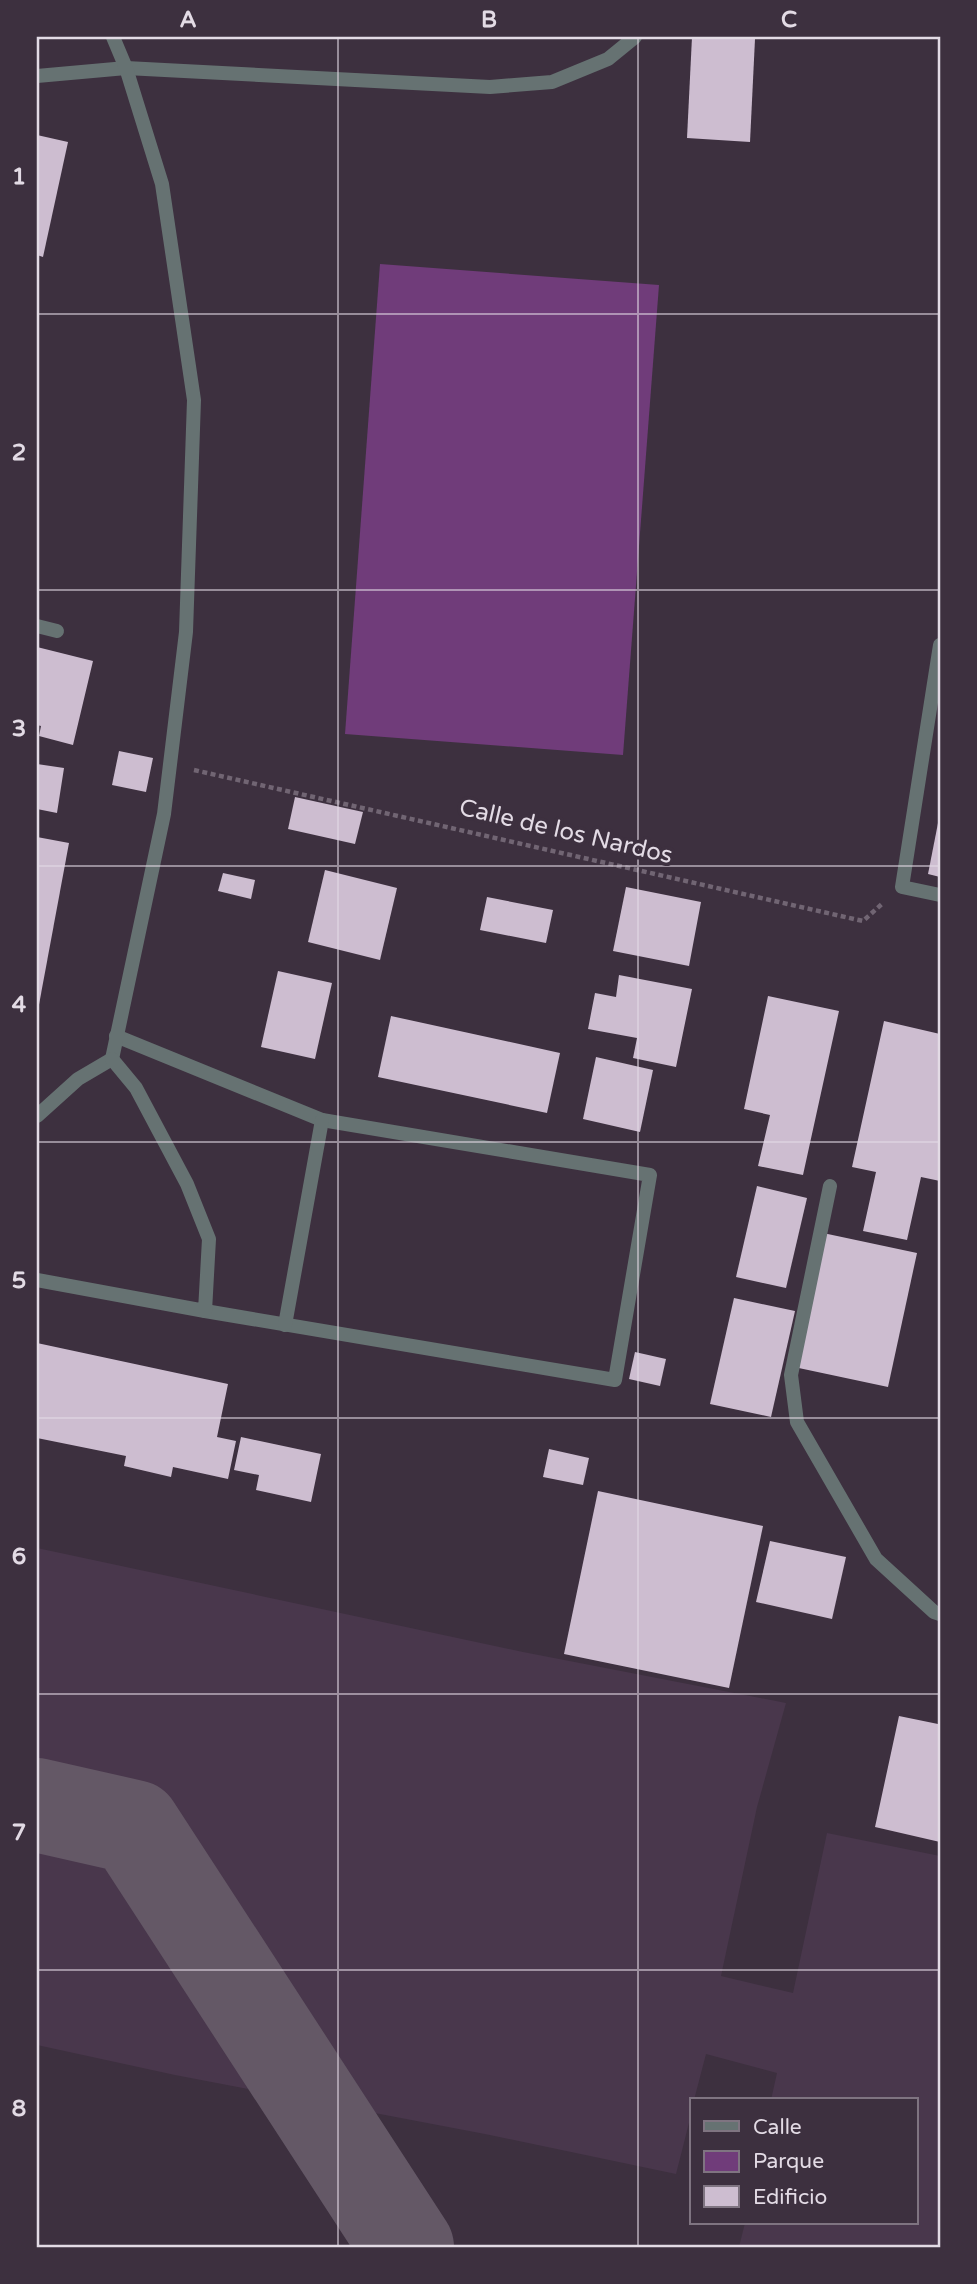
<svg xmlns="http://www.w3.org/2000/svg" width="977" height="2284" font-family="'Varela Round',sans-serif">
	<rect width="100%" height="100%" fill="#3d303f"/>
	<path fill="#49374c" d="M37 1548 523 1652 786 1703 757 1807 721 1976 793 1993 827 1833 940 1856V2247H739L745 2223H916V2100H771L777 2073 706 2054 694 2100H692V2111L676 2174 485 2134 175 2075 37 2045Z"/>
	<path fill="#703c7a" d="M380 264 659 285 623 755 345 734Z"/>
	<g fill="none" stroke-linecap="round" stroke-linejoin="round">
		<path stroke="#645866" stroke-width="94" d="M37 1805 134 1827 407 2247"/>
	</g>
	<g fill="#cdbdd0">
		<path d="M692 37 755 39 750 142 687 138Z"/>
		<path d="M37 135 68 142 43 257 37 255Z"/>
		<path d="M37 647 93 661 73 745 39 736 41 726 37 725Z"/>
		<path d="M119 751 153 758 146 792 112 785Z"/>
		<path d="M37 764 64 768 57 813 37 809Z"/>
		<path d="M295 797 363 812 355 844 288 829Z"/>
		<path d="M939 818H940V877L928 874Z"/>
		<path d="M37 837 69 843 38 1010H37Z"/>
		<path d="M325 870 397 888 380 960 308 942Z"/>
		<path d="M223 873 255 880 251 899 218 891Z"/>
		<path d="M626 887 701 902 689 966 613 951Z"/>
		<path d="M487 897 553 910 546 943 480 930Z"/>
		<path d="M278 971 332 983 315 1059 261 1047Z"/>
		<path d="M619 975 692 989 676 1067 633 1058 637 1038 588 1029 595 993 616 997Z"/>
		<path d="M768 996 839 1011 803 1175 758 1166 770 1115 744 1109Z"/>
		<path d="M391 1016 560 1053 547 1113 378 1077Z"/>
		<path d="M884 1021 940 1034V1181L921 1177 907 1240 863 1231 876 1172 852 1167Z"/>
		<path d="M596 1057 653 1070 640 1132 583 1119Z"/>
		<path d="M757 1186 807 1198 786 1288 736 1277Z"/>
		<path d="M823 1233 917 1253 888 1387 794 1367Z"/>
		<path d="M734 1298 795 1311 771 1417 710 1404Z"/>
		<path d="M37 1343 228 1384 217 1437 236 1441 228 1479 173 1467 171 1477 124 1466 126 1456 37 1438Z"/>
		<path d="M635 1352 666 1359 660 1386 629 1379Z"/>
		<path d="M241 1437 321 1454 311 1502 256 1490 259 1475 234 1470Z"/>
		<path d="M549 1449 589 1458 583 1485 543 1477Z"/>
		<path d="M598 1491 763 1526 729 1688 564 1654Z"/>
		<path d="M770 1541 846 1557 832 1619 756 1602Z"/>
		<path d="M899 1716 938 1724 940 1719V1842L875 1827Z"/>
	</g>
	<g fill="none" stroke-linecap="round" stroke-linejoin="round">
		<path stroke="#716573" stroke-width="4.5" stroke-dasharray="5 3.5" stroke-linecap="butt" d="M194 770 863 921 883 903"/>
		<g stroke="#667272" stroke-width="14">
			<path d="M126 68 490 87 552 82 608 59 635 37"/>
			<path d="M116 1036 322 1120 650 1175 615 1380 205 1311"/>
			<path d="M830 1186 791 1375 797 1422 876 1559 934 1612 940 1614"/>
			<path d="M285 1325 322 1120"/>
		</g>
		<g stroke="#667272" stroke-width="14">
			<path d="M37 76 126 68"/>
			<path d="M37 626 57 631"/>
			<path d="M940 645 902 887 940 895"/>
			<path d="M112 1059 164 814 186 632 194 400 162 184 126 68 113 37"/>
			<path d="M37 1116 78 1079 112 1059"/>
			<path d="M37 1280 205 1311 209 1239 187 1184 136 1088 112 1059"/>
		</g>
	</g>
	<path fill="none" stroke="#e3dbe5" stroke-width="2" stroke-opacity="0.55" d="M338 37V2247M638 37V2247M37 314H940M37 590H940M37 866H940M37 1142H940M37 1418H940M37 1694H940M37 1970H940"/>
	<g text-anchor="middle" stroke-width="7" stroke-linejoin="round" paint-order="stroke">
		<g font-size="24" fill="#e3dbe5" stroke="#3d303f">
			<text transform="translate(566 831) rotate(13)" y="8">Calle de los Nardos</text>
		</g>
	</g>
	<rect width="977" height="2284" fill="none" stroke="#3d303f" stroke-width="77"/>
	<rect x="690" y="2098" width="228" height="126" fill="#3d303f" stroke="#7f7481" stroke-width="2"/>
	<rect x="704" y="2121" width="35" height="10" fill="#667272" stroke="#7f7481" stroke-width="2"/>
	<text x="753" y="2134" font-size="21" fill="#e3dbe5">Calle</text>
	<rect x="704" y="2151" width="35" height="21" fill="#703c7a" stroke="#7f7481" stroke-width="2"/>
	<text x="753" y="2168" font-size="21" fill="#e3dbe5">Parque</text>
	<rect x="704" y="2186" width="35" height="21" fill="#cdbdd0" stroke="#7f7481" stroke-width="2"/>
	<text x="753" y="2204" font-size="21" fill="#e3dbe5">Edificio</text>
	<rect x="38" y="38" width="901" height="2208" fill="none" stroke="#e3dbe5" stroke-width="2.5"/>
	<g font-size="23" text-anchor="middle" font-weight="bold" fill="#e3dbe5">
		<text x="188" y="27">A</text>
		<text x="489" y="27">B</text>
		<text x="789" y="27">C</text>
		<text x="19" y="184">1</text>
		<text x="19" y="460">2</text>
		<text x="19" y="736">3</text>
		<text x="19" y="1012">4</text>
		<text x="19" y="1288">5</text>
		<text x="19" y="1564">6</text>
		<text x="19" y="1840">7</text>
		<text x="19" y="2116">8</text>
	</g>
</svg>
